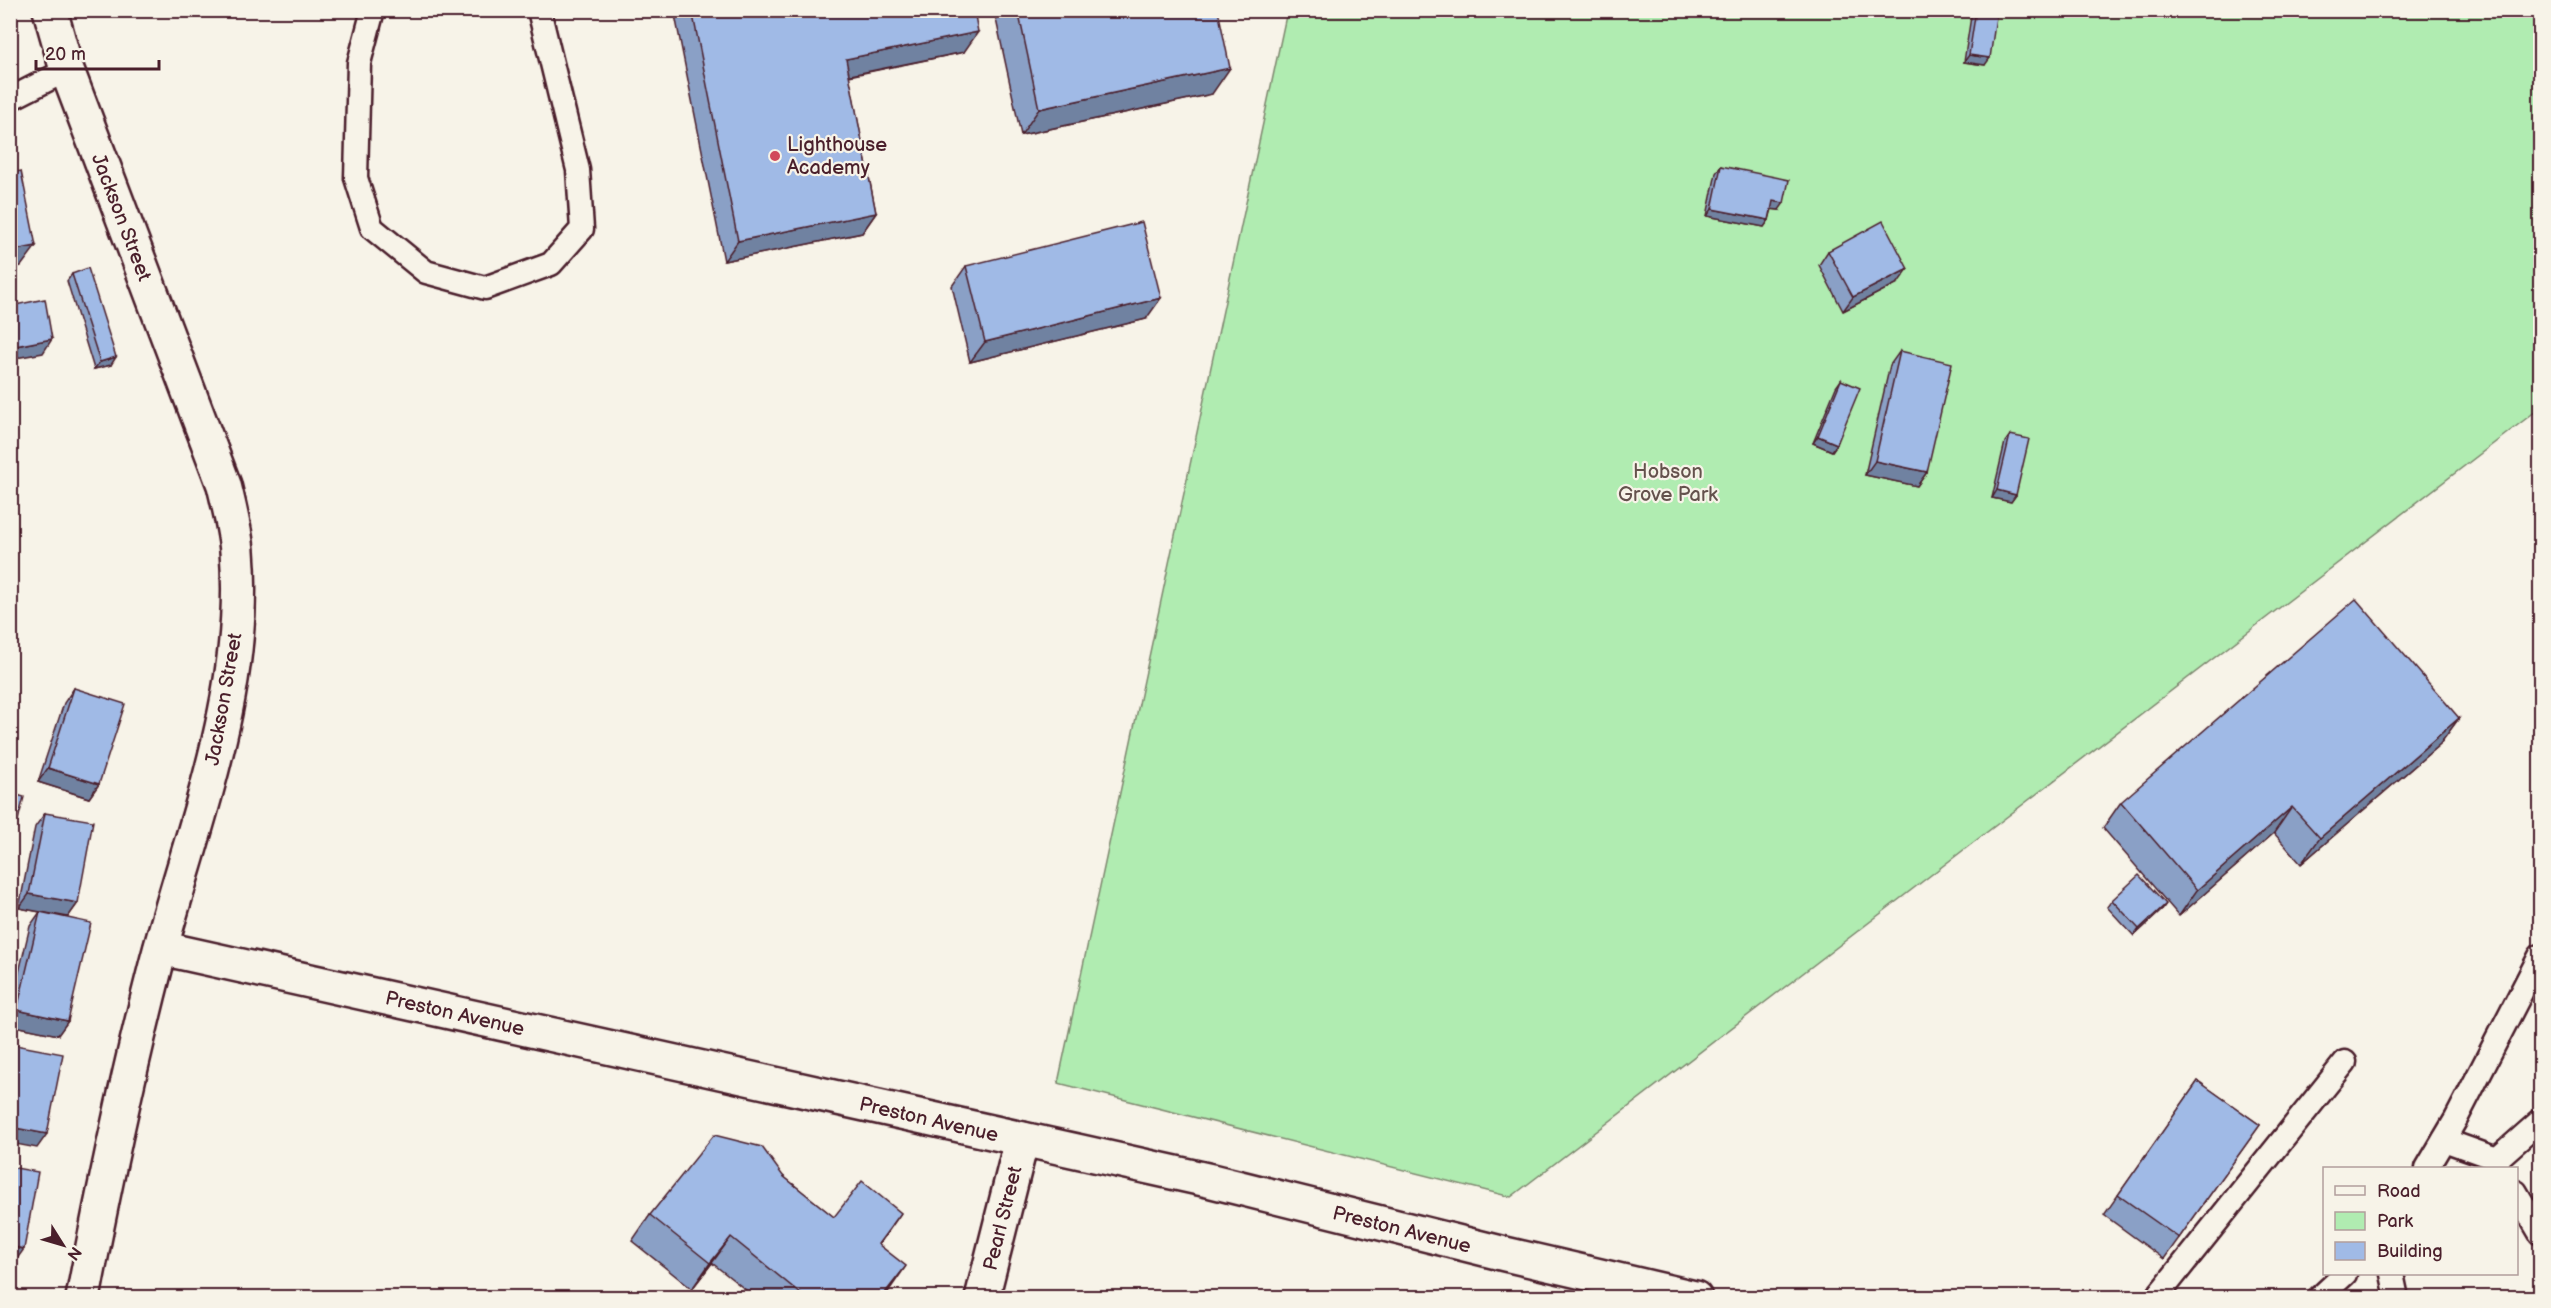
<svg xmlns="http://www.w3.org/2000/svg" width="2551" height="1308" font-family="'Balsamiq Sans',sans-serif">
	<rect width="100%" height="100%" fill="#f7f3e8"/>
	<filter id="ink" filterUnits="userSpaceOnUse"><feTurbulence type="fractalNoise" baseFrequency=".0167" numOctaves="2"/><feDisplacementMap in="SourceGraphic" scale="12" xChannelSelector="R" yChannelSelector="G"/><feConvolveMatrix kernelMatrix="1 2 1 2 8 2 1 2 1" color-interpolation-filters="sRGB"/></filter>
	<g filter="url(#ink)">
		<path fill="#b0ecb1" stroke="#7d866e" stroke-width="1.5" d="M1287 11H2540V408L1511 1197 1058 1083Z"/>
		<g fill="none" stroke-linecap="round" stroke-linejoin="round">
			<defs>
				<g id="lane">
					<path d="M373 10 359 63 356 178 372 228 426 272 485 288 551 264 582 229 578 170 539 10"/>
					<path d="M10 99 67 70"/>
					<path d="M2444 1140 2497 1159 2540 1121"/>
					<path d="M2427 1168 2456 1119 2540 956"/>
					<path d="M2516 1192 2540 1233"/>
					<path d="M2392 1274 2397 1298"/>
					<path d="M2156 1298 2345 1062"/>
					<path d="M2319 1298 2345 1274"/>
				</g>
				<g id="street">
					<path d="M50 10 67 70 224 485C229 506 235 529 237 551 249 694 190 833 155 969 127 1078 104 1187 83 1298"/>
					<path d="M161 948 1212 1181 1505 1254 1695 1298"/>
					<path d="M982 1298 1022 1139"/>
				</g>
			</defs>
			<use href="#lane" stroke="#4a1f2b" stroke-width="27"/>
			<use href="#street" stroke="#4a1f2b" stroke-width="38"/>
			<use href="#lane" stroke="#f7f3e8" stroke-width="22"/>
			<use href="#street" stroke="#f7f3e8" stroke-width="33"/>
		</g>
		<g fill="#8aa0c6" stroke="#4a1f2b" stroke-width="1.5">
			<path d="M674 10H974L964 52 849 76 876 213 862 233 724 261Z"/>
			<path d="M994 10H1218L1212 94 1021 135Z"/>
			<path d="M1972 10H1997L1985 65 1964 62Z"/>
			<path d="M1721 166 1779 210 1772 209 1769 220 1764 227 1707 216 1716 173Z"/>
			<path d="M1828 251 1898 283 1843 311 1819 265Z"/>
			<path d="M966 266 1146 319 970 362 952 286Z"/>
			<path d="M72 274 111 365 94 369 67 281Z"/>
			<path d="M1900 351 1927 472 1917 486 1865 475 1890 365Z"/>
			<path d="M1841 380 1837 444 1832 451 1813 443 1836 387Z"/>
			<path d="M2010 435 2016 495 2011 502 1992 498 2005 442Z"/>
			<path d="M74 688 99 784 89 798 38 782 64 703Z"/>
			<path d="M2459 718 2440 744 2301 864 2274 833 2179 916 2103 828 2121 802Z"/>
			<path d="M45 813 78 903 68 917 42 912 68 1021 58 1035 10 1025V1010L30 926 40 912 19 908 35 827Z"/>
			<path d="M2112 900 2161 911 2134 936 2107 907Z"/>
			<path d="M2198 1081 2260 1125 2164 1259 2104 1215Z"/>
			<path d="M783 1176 834 1217 879 1245 888 1292 884 1298H756L712 1263 692 1289 632 1241 650 1215Z"/>
		</g>
		<g fill="#7082a1" stroke="#4a1f2b" stroke-width="1.5">
			<path d="M978 32 964 52 831 79 846 59Z"/>
			<path d="M1969 55 1990 58 1985 65 1964 62Z"/>
			<path d="M1230 68 1212 94 1021 135 1039 109Z"/>
			<path d="M1773 201 1784 203 1779 210 1768 209Z"/>
			<path d="M1712 209 1769 220 1764 227 1707 216Z"/>
			<path d="M876 213 862 233 724 261 738 241Z"/>
			<path d="M36 246 21 266 10 269V251Z"/>
			<path d="M1908 269 1898 283 1843 311 1853 297Z"/>
			<path d="M1161 298 1146 319 970 362 985 342Z"/>
			<path d="M52 339 43 353 10 359V347Z"/>
			<path d="M116 357 111 365 94 369 100 362Z"/>
			<path d="M1818 436 1837 444 1832 451 1813 443Z"/>
			<path d="M1875 461 1927 472 1917 486 1865 475Z"/>
			<path d="M1997 490 2016 495 2011 502 1992 498Z"/>
			<path d="M2459 718 2440 744 2301 864 2320 838Z"/>
			<path d="M48 768 99 784 89 798 38 782Z"/>
			<path d="M2292 807 2274 833 2179 916 2197 890Z"/>
			<path d="M29 894 78 903 68 917 19 908Z"/>
			<path d="M2166 904 2161 911 2134 936 2139 929Z"/>
			<path d="M17 1010 68 1021 58 1035 10 1025V1019Z"/>
			<path d="M10 1127 47 1134 37 1148 10 1143Z"/>
			<path d="M901 1213 883 1239 860 1270 878 1244Z"/>
			<path d="M731 1237 712 1263 692 1289 710 1263Z"/>
			<path d="M10 1246 24 1249 14 1263 10 1262Z"/>
			<path d="M906 1266 888 1292 884 1298H881Z"/>
		</g>
		<g fill="#a0bae6" stroke="#4a1f2b" stroke-width="1.5">
			<path d="M692 10H974L978 32 846 59 876 213 738 241Z"/>
			<path d="M1018 10H1218L1230 68 1039 109Z"/>
			<path d="M1976 10H1997L1990 58 1969 55Z"/>
			<path d="M1721 166 1789 180 1784 203 1773 201 1769 220 1712 209Z"/>
			<path d="M21 171 36 246 10 251V173Z"/>
			<path d="M1883 221 1908 269 1853 297 1828 251Z"/>
			<path d="M1142 222 1161 298 985 342 966 266Z"/>
			<path d="M88 268 116 357 100 362 72 274Z"/>
			<path d="M45 299 52 339 10 347V306Z"/>
			<path d="M1900 351 1952 363 1927 472 1875 461Z"/>
			<path d="M1841 380 1860 388 1837 444 1818 436Z"/>
			<path d="M2010 435 2029 439 2016 495 1997 490Z"/>
			<path d="M2356 599 2459 718 2320 838 2292 807 2197 890 2121 802Z"/>
			<path d="M74 688 125 704 99 784 48 768Z"/>
			<path d="M10 793 24 797 13 839 10 838Z"/>
			<path d="M45 813 93 821 78 903 29 894Z"/>
			<path d="M2139 875 2166 904 2139 929 2112 900Z"/>
			<path d="M40 912 91 923 68 1021 17 1010Z"/>
			<path d="M10 1044 63 1054 47 1134 10 1127Z"/>
			<path d="M2198 1081 2260 1125 2179 1238 2118 1195Z"/>
			<path d="M714 1135 762 1147 783 1176 834 1217 862 1181 901 1213 878 1244 906 1266 881 1298H806L731 1237 710 1263 650 1215Z"/>
			<path d="M10 1167 38 1172 24 1249 10 1246Z"/>
		</g>
	</g>
	<circle fill="#d1495b" stroke="#f7f3e8" stroke-width="2" cx="775" cy="156" r="6"/>
	<g text-anchor="middle" stroke-width="4.5" stroke-linejoin="round" paint-order="stroke">
		<g font-size="20" fill="#4a1f2b" stroke="#f7f3e8" text-anchor="start">
			<text x="787" y="151">Lighthouse<tspan x="787" dy="23">Academy</tspan></text>
		</g>
		<g font-size="20" fill="#4a1f2b" stroke="#f7f3e8">
			<text transform="translate(122 217) rotate(69)" y="7">Jackson Street</text>
			<text transform="translate(223 699) rotate(-80)" y="7">Jackson Street</text>
			<text transform="translate(455 1013) rotate(13)" y="7">Preston Avenue</text>
			<text transform="translate(929 1119) rotate(13)" y="7">Preston Avenue</text>
			<text transform="translate(1002 1218) rotate(-76)" y="7">Pearl Street</text>
			<text transform="translate(1402 1229) rotate(14)" y="7">Preston Avenue</text>
		</g>
		<g font-size="20" fill="#64524c" stroke="#f7f3e8">
			<text x="1668" y="478">Hobson<tspan x="1668" dy="23">Grove Park</tspan></text>
		</g>
	</g>
	<rect width="2551" height="1308" fill="none" stroke="#f7f3e8" stroke-width="36"/>
	<rect x="18" y="18" width="2515" height="1272" fill="none" stroke="#4a1f2b" stroke-width="2" filter="url(#ink)"/>
	<rect x="2323" y="1167" width="195" height="108" fill="#f7f3e8" stroke="#b29e9c" stroke-width="1.5"/>
	<rect x="2335" y="1186" width="30" height="9" fill="#f7f3e8" stroke="#b29e9c" stroke-width="1.5"/>
	<text x="2377" y="1197" font-size="18" fill="#4a1f2b">Road</text>
	<rect x="2335" y="1212" width="30" height="18" fill="#b0ecb1" stroke="#b29e9c" stroke-width="1.5"/>
	<text x="2377" y="1227" font-size="18" fill="#4a1f2b">Park</text>
	<rect x="2335" y="1242" width="30" height="18" fill="#a0bae6" stroke="#b29e9c" stroke-width="1.5"/>
	<text x="2377" y="1257" font-size="18" fill="#4a1f2b">Building</text>
	<g transform="translate(63 1245) rotate(127)" stroke="#f7f3e8" stroke-width="4.5" paint-order="stroke">
	<path d="M0-4.5L10 22L0 15L-10 22Z" fill="#4a1f2b"/>
	<text y="-9" font-size="16" font-weight="bold" text-anchor="middle" fill="#4a1f2b">N</text>
	</g>
	<path d="M36 60v9h123v-9" fill="none" stroke="#4a1f2b" stroke-width="3"/>
	<text x="45" y="60" font-size="18" fill="#4a1f2b" stroke="#f7f3e8" stroke-width="4.5" paint-order="stroke">20 m</text>
</svg>
